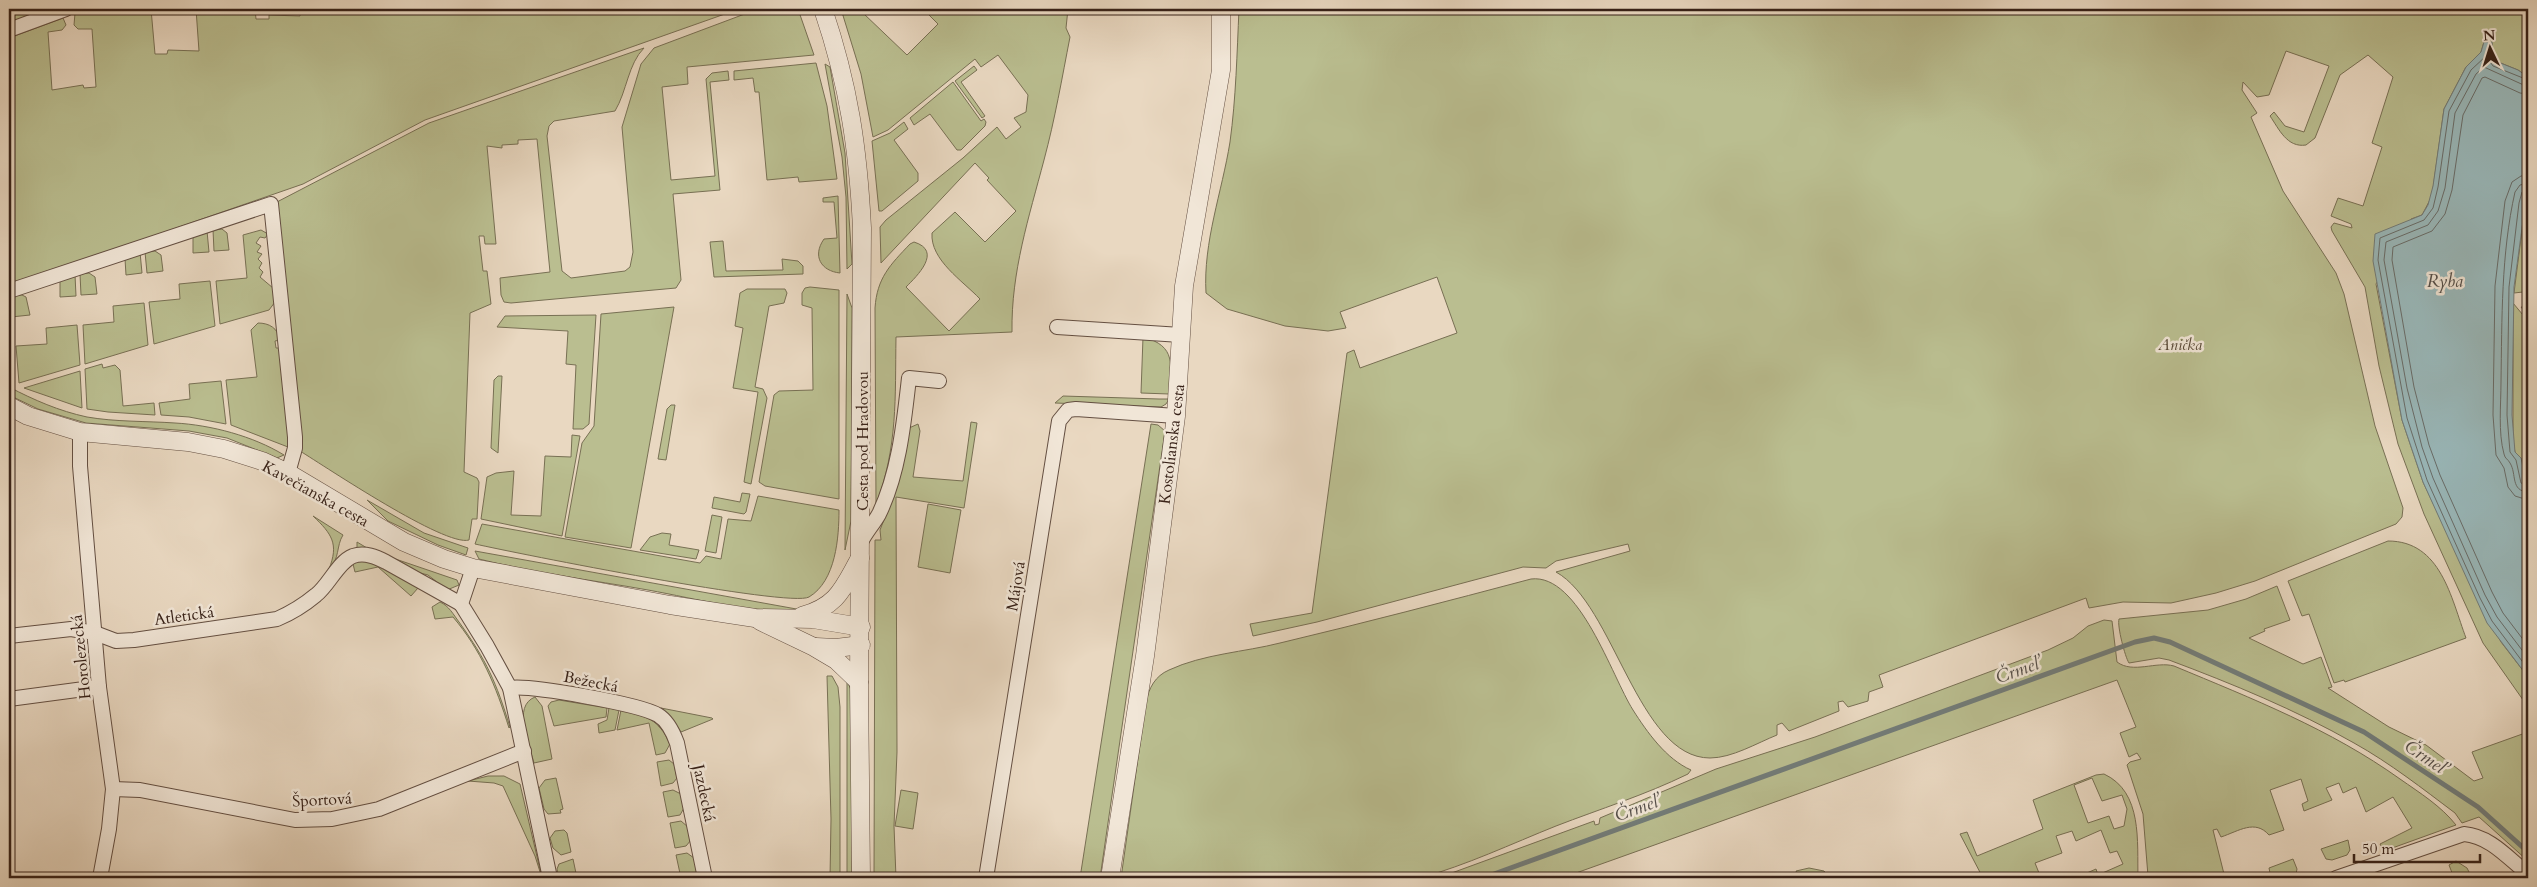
<svg xmlns="http://www.w3.org/2000/svg" width="2537" height="887" font-family="Cardo,serif">
	<rect width="100%" height="100%" fill="#e9d8c1"/>
	<filter id="stains"><feTurbulence type="fractalNoise" baseFrequency=".004" numOctaves="4"/><feColorMatrix values="0 0 0 0 .2 0 0 0 0 .09 0 0 0 0 .02 0 0 0 .5 -.17"/></filter>
	<radialGradient id="worn" r=".72"><stop offset=".6" stop-color="#630" stop-opacity="0"/><stop offset="1" stop-color="#630" stop-opacity=".3"/></radialGradient>
	<g fill="#babe90" stroke="#787054" fill-rule="evenodd">
		<path d="M9 9H45L9 23Z"/>
		<path d="M87 9H151L155 54H167L168 50 199 51 196 9H255L256 19H269V15L300 16V9H739L425 120 303 184 9 286V38L63 18 66 25 62 30 48 32 52 90 83 85 84 88 96 87 92 29H78L74 25 75 13Z"/>
		<path d="M758 9H798L814 55 687 67 688 84 662 87 671 180 715 176 706 79 712 73 728 71 729 80 710 82 720 190 673 194 681 280 676 288 511 303 504 302 501 295 500 278 550 272 537 139 518 140V144L502 145V148L487 146 496 244H485L484 236H479L483 271H487L491 304 470 313 464 472 477 478 479 482 477 519H472L469 540C445 547 326 467 300 451L275 203 429 123 644 48C628 64 627 91 615 111L554 121 549 126 547 136 562 271 571 278 625 271 630 267 633 252 622 127 641 64 654 48Z"/>
		<path d="M841 9H867L863 13 907 55 938 24 923 9H1068L1066 28 1070 37C1062 78 1055 119 1044 160 1029 217 1011 272 1012 332L896 337C895 398 898 446 876 505L875 308C877 278 890 265 910 244L914 242C943 251 917 276 906 287L949 331 980 299C963 281 930 260 932 233L955 212 985 242 1016 211 987 180 989 178 975 163 881 263 880 227 886 220 963 158 997 127 1006 139 1021 127 1014 118 1026 112 1028 95 998 55 981 67 975 59 888 130 873 137 861 74Z"/>
		<path d="M1239 9H2528V77L2518 70 2493 60 2492 43 2484 42 2481 52 2466 67 2444 109 2432 196 2422 215 2411 219 2376 284 2402 420 2423 482 2440 518 2501 642 2528 677V707L2483 643 2424 514 2398 444 2379 366 2365 287 2332 231 2331 227 2334 223 2352 228 2351 224 2331 216 2338 198 2363 206 2382 147 2372 143 2393 77 2368 55 2340 75 2315 138 2306 145C2287 148 2279 129 2270 116L2274 112 2285 126 2304 132 2329 66 2286 51 2269 95 2257 97 2243 82 2242 90 2257 113 2251 117 2283 191 2336 273 2344 294 2375 426 2403 508 2402 517 2396 524 2255 581 2216 593 2171 603 2123 602 2089 608 2086 598 1879 675 1883 687 1869 692 1868 701 1848 707 1843 701 1838 702 1839 711 1789 731 1782 723 1777 725V735C1757 743 1732 758 1710 758 1638 758 1614 604 1556 572L1630 551 1628 544 1556 561 1546 568 1523 567 1317 622 1253 636 1250 624 1312 613 1347 353 1354 350 1360 368 1457 333 1437 277 1340 312 1346 328 1328 331 1285 326 1227 309 1206 293C1203 242 1222 192 1230 142 1236 98 1237 53 1239 9Z"/>
		<path d="M816 63 827 106 837 179 799 182 798 177 767 180 759 92H755L753 78 734 80V71Z"/>
		<path d="M825 64 830 67 845 153 852 264 847 269 846 197 842 157Z"/>
		<path d="M974 66 977 70 961 82 985 116 982 118 955 81Z"/>
		<path d="M953 82 981 121 984 119 986 122 985 126 961 150H957L930 114 914 125 910 118Z"/>
		<path d="M904 122 908 129 894 140 918 173V181L882 211H879L872 141 890 133Z"/>
		<path d="M2527 191H2528V316L2521 307H2524L2523 292 2514 293Z"/>
		<path d="M838 196 840 273C821 271 812 256 824 239L837 238 834 202H823V198Z"/>
		<path d="M222 229 227 233 229 250 214 251 213 230Z"/>
		<path d="M261 230 268 234 265 238 260 237 256 243 261 246 257 252 262 254 258 259 262 263 259 268 263 272 260 277 273 288 275 302 269 310 220 324 216 281 247 278 243 235Z"/>
		<path d="M207 231 209 252 193 253V235Z"/>
		<path d="M723 241 726 271 783 270 782 259 798 261 803 266V274L714 277 710 242Z"/>
		<path d="M155 251 161 255 163 271 147 273 145 252Z"/>
		<path d="M140 252 142 273 126 275 125 259Z"/>
		<path d="M89 273 95 277 97 294 81 295 80 274Z"/>
		<path d="M75 275 76 296 60 297V281Z"/>
		<path d="M210 281 215 326 154 344 149 302 180 299 179 284Z"/>
		<path d="M810 287 839 290V499L765 486 759 482 774 395 779 391 813 390 812 308 802 305V293L805 288Z"/>
		<path d="M747 289H785L787 293 784 303 769 306 755 387 763 389 767 398 751 484 744 482 758 392 733 388 743 328 735 326 740 293Z"/>
		<path d="M847 294 852 308 851 521 845 550Z"/>
		<path d="M22 295 26 297 30 315 11 317 10 296Z"/>
		<path d="M144 303 148 345 85 364 83 325 114 322 113 306Z"/>
		<path d="M2513 303 2528 321V491L2521 458 2515 452 2513 442Z"/>
		<path d="M674 307 631 548 565 537 582 443 594 426 601 314Z"/>
		<path d="M596 315 589 424 583 429H573L576 365 566 364 568 331 497 327 505 316Z"/>
		<path d="M258 323C269 323 278 328 280 340L275 341 276 348H281L290 435 288 447 231 425 226 380 257 377 251 330Z"/>
		<path d="M77 325 80 365 19 383 16 346 47 344 46 328Z"/>
		<path d="M1143 337C1177 346 1171 365 1169 394L1141 393Z"/>
		<path d="M102 364 103 368 115 365 120 370 123 406 154 403 155 415 108 412 87 409 85 369Z"/>
		<path d="M80 371 82 408 24 388Z"/>
		<path d="M498 376H502L498 453 491 448 494 380Z"/>
		<path d="M221 381 226 424 189 417 161 415 159 403 190 399 189 384Z"/>
		<path d="M9 387C34 400 59 411 87 417 116 422 146 421 175 423 211 425 253 436 284 455L277 458 227 438 189 431 86 423 38 409 9 395Z"/>
		<path d="M1063 396 1159 399H1169L1166 404 1161 407 1055 403Z"/>
		<path d="M671 405H675L666 460 658 459 667 409Z"/>
		<path d="M971 422 977 423 964 508 896 497 897 752 894 826 896 878H874L875 540H881L880 530 894 494 909 428 918 424 920 431 913 477 963 481Z"/>
		<path d="M1151 424 1158 425 1165 431 1100 878H1080Z"/>
		<path d="M572 435 580 436 562 536 481 519 487 477 496 473 514 471 511 515 541 516 545 456 571 457Z"/>
		<path d="M742 493 750 494 746 512 744 514 712 508 714 497 740 502Z"/>
		<path d="M758 496 839 510C839 537 836 581 809 597 790 608 515 553 475 544L482 524 700 563 706 556 721 559 728 519 751 521Z"/>
		<path d="M367 500 424 533 468 548 466 555 438 545 388 521Z"/>
		<path d="M928 504 961 510 950 573 918 567Z"/>
		<path d="M712 515 722 517 716 553 705 551Z"/>
		<path d="M313 516 343 535C336 546 340 559 329 569 339 544 332 534 313 516Z"/>
		<path d="M662 533 671 534 669 545 699 550 696 559 640 550 650 537Z"/>
		<path d="M2388 541C2441 541 2451 598 2466 638L2345 682 2344 680 2334 683 2309 614 2302 616 2288 581Z"/>
		<path d="M357 542 372 551 457 580 459 585 447 590 428 575 397 567 357 551Z"/>
		<path d="M475 551 802 610C752 614 698 599 648 590 592 580 534 573 479 559Z"/>
		<path d="M362 558 401 576 418 588 411 596 378 567 355 572 353 564Z"/>
		<path d="M1531 579C1579 573 1612 677 1633 710 1647 732 1666 759 1691 770L1688 774C1645 795 1600 809 1556 826 1511 844 1467 865 1420 878H1121L1146 702C1149 688 1155 676 1169 670 1203 654 1245 652 1280 643 1364 623 1448 601 1531 579Z"/>
		<path d="M2277 586 2290 620 2264 629 2265 631 2249 638 2303 664 2321 657 2332 687 2328 688 2389 727 2426 745 2474 781 2483 778 2472 752 2528 732V861L2479 817 2462 823 2455 813C2423 789 2390 763 2354 743 2296 710 2233 684 2169 660L2159 658 2129 663C2125 657 2117 626 2119 619L2208 610 2246 599Z"/>
		<path d="M440 602C449 606 453 614 459 622 487 661 496 682 510 727L509 728C496 686 481 650 453 617L435 619 432 607Z"/>
		<path d="M2104 620 2112 621 2117 662C2133 674 2156 661 2174 666 2253 699 2330 729 2400 779 2420 793 2441 806 2456 825L2384 851 2380 844 2412 828 2393 797 2366 812 2356 787 2343 793 2339 783 2326 788 2332 800 2304 811 2302 804 2308 801 2301 779 2270 790 2284 830 2269 835C2255 819 2239 831 2221 837L2217 829 2213 830 2225 878H2159V876H2148L2143 814 2127 765 2130 762 2141 759 2137 753 2129 757 2120 733 2136 727 2117 680 1562 878H1438L1594 821 1595 825 1599 824 1600 818 1716 769 1815 737 2048 650 2073 638 2088 626Z"/>
		<path d="M827 676H832L838 687 840 707V878H830L831 819Z"/>
		<path d="M847 681 852 692V878H847Z"/>
		<path d="M535 697 542 706 552 759 534 763C529 744 512 706 535 697Z"/>
		<path d="M559 700 607 708 606 717 554 726 548 706 551 702Z"/>
		<path d="M609 708 619 710 615 730 599 733 598 724 607 720Z"/>
		<path d="M661 708 712 718 713 719 681 732 669 715Z"/>
		<path d="M621 710C647 717 658 718 670 744L665 753 656 755 649 723 617 730Z"/>
		<path d="M669 760 674 764 677 778 673 783 661 786 657 762Z"/>
		<path d="M2104 774C2143 792 2137 842 2138 878H2081L2080 876 2096 869 2098 875 2123 864 2117 851 2110 853 2101 830 2076 841 2072 831 2056 836 2062 853 2035 863 2041 878H2013L2011 874 2001 878H1983L1960 834 1967 832 1977 856 2043 829 2033 800 2096 775ZM2092 778 2102 801 2122 795 2127 809 2124 826 2114 829 2109 816 2088 823 2074 785Z"/>
		<path d="M488 776H504L520 784 542 878 535 856 503 786 494 783 468 781Z"/>
		<path d="M556 778 563 809 560 810 561 813 548 814 544 809 539 788 545 780Z"/>
		<path d="M673 790 681 794 684 808 680 815 668 817 663 792Z"/>
		<path d="M901 790 918 793 913 829 895 826Z"/>
		<path d="M681 821 688 827 691 840 686 846 675 848 670 823Z"/>
		<path d="M564 830 567 833 571 852 561 855 553 848 550 838 555 831Z"/>
		<path d="M2348 840 2350 850 2347 855 2332 860 2326 859 2321 849Z"/>
		<path d="M687 853 694 858 697 871 691 877 681 878 676 855Z"/>
		<path d="M573 859 577 878H559L557 869 559 864Z"/>
		<path d="M2293 859 2297 869 2296 874 2284 878H2256L2270 873 2269 868Z"/>
		<path d="M2456 861 2467 868 2472 878H2454L2449 865Z"/>
		<path d="M1809 868 1824 871 1830 878H1799L1796 871Z"/>
	</g>
	<path fill="#99b8ba" stroke="#727c79" d="M2484 42H2492L2493 60 2518 70 2528 77V184L2514 287 2512 415 2515 452 2521 458 2528 491V677L2487 623 2423 482 2402 420 2373 261 2375 234 2422 215 2428 205 2433 186 2444 109 2466 67 2481 52Z"/>
	<g fill="none" stroke-linecap="round" stroke-linejoin="round">
		<g stroke="#686c69" stroke-width="1">
			<path d="M2528 80 2493 66 2486 56 2471 70 2449 111 2438 187 2433 208 2424 220 2380 238 2378 260 2407 418 2427 480 2480 598 2492 621 2528 669"/>
			<path d="M2528 87 2484 67 2476 74 2455 113 2445 188 2438 211 2428 225 2386 242 2384 260 2407 388 2422 447 2433 478 2485 595 2497 617 2528 658"/>
			<path d="M2528 94 2520 93 2485 77 2482 78 2463 115 2452 190 2445 214 2432 231 2393 247 2392 260 2414 387 2429 445 2440 475 2492 592 2503 613 2528 646"/>
			<path d="M2528 175 2521 176 2512 182 2505 201 2495 286 2493 415 2496 455 2504 468 2508 487 2515 496 2528 500"/>
			<path d="M2528 183 2520 185 2515 192C2501 254 2502 319 2501 382 2501 405 2498 432 2504 454 2505 459 2508 459 2510 463 2517 474 2510 491 2528 492"/>
			<path d="M2528 189 2522 192 2519 203 2509 287 2507 415 2510 452 2516 460 2521 483 2528 486"/>
		</g>
		<path stroke="#727c79" stroke-width="5" d="M1483 878 2135 642 2154 638 2170 642 2364 732 2478 807 2528 852"/>
		<defs>
			<g id="minor">
				<path d="M9 30 66 9"/>
				<path d="M9 291 271 204 295 437V448L288 473"/>
				<path d="M1057 327 1181 335"/>
				<path d="M80 432V466L99 687 113 789 109 829 100 878"/>
				<path d="M862 540C867 531 874 523 879 514 899 473 904 422 909 378L939 381"/>
				<path d="M473 568 461 604 487 646 510 688 550 878"/>
				<path d="M9 636 71 629 95 633 116 641 134 640 277 619C291 613 304 605 316 595 329 585 338 562 353 556 365 552 376 557 386 562L461 604"/>
				<path d="M510 688C531 685 639 704 658 715 668 721 673 732 677 743L705 878"/>
				<path d="M9 699 99 687"/>
				<path d="M113 789 140 790 295 820 332 819 379 809 524 751"/>
				<path d="M986 878 1059 421 1068 410 1076 409 1176 416"/>
				<path d="M2336 878 2464 834C2490 836 2509 859 2528 874"/>
			</g>
			<g id="tertiary">
				<path d="M823 9C849 86 858 148 862 228L859 682 861 878"/>
				<path d="M9 406 28 416 80 432 188 442 224 449 262 461 288 473 404 542 444 559 473 568 670 605 755 618 813 619 861 627"/>
				<path d="M802 616C838 606 843 588 860 558"/>
				<path d="M760 621 814 647 836 660 859 682"/>
				<path d="M816 647 836 648 861 645"/>
				<path d="M1110 878 1145 656 1176 416 1184 286 1221 70V9"/>
			</g>
		</defs>
		<use href="#minor" stroke="#644f42" stroke-width="16"/>
		<use href="#tertiary" stroke="#644f42" stroke-width="19"/>
		<use href="#minor" stroke="#f1e6d7" stroke-width="14"/>
		<use href="#tertiary" stroke="#f1e6d7" stroke-width="18"/>
	</g>
	<g text-anchor="middle" stroke-width="5" stroke-linejoin="round" paint-order="stroke">
		<g font-size="16" font-style="italic" fill="#584836" stroke="#f1e6d7">
			<text x="2180" y="350">Anička</text>
		</g>
		<g font-size="16" fill="#372118" stroke="#f1e6d7">
			<text transform="translate(862 441) rotate(-90)" y="6">Cesta pod Hradovou</text>
			<text transform="translate(1171 444) rotate(-83)" y="6">Kostolianska cesta</text>
			<text transform="translate(316 493) rotate(29)" y="6">Kavečianska cesta</text>
			<text transform="translate(1015 586) rotate(-81)" y="6">Májová</text>
			<text transform="translate(184 615) rotate(-8)" y="6">Atletická</text>
			<text transform="translate(80 657) rotate(-96)" y="6">Horolezecká</text>
			<text transform="translate(591 681) rotate(11)" y="6">Bežecká</text>
			<text transform="translate(705 793) rotate(78)" y="6">Jazdecká</text>
			<text transform="translate(322 799) rotate(-3)" y="6">Športová</text>
		</g>
		<g font-size="18" font-style="italic" fill="#544e49" stroke="#f1e6d7">
			<text x="2445" y="287">Ryba</text>
			<text transform="translate(2018 670) rotate(-20)" y="6">Črmeľ</text>
			<text transform="translate(2426 757) rotate(34)" y="6">Črmeľ</text>
			<text transform="translate(1637 808) rotate(-20)" y="6">Črmeľ</text>
		</g>
	</g>
	<rect width="2537" height="887" fill="none" stroke="#e9d8c1" stroke-width="30"/>
	<rect x="10" y="10" width="2517" height="867" fill="none" stroke="#372118" stroke-width="2.5"/>
	<rect x="15" y="15" width="2507" height="857" fill="none" stroke="#372118"/>
	<g transform="translate(2490 48) rotate(356)" stroke="#f1e6d7" stroke-width="4" paint-order="stroke">
	<path d="M0-4L9 19L0 12L-9 19Z" fill="#372118"/>
	<text y="-8" font-size="14" font-weight="bold" text-anchor="middle" fill="#372118">N</text>
	</g>
	<path d="M2354 854v8h126v-8" fill="none" stroke="#372118" stroke-width="2.5"/>
	<text x="2362" y="854" font-size="15" fill="#372118" stroke="#f1e6d7" stroke-width="4" paint-order="stroke">50 m</text>
	<rect width="100%" height="100%" filter="url(#stains)"/>
	<rect width="100%" height="100%" fill="url(#worn)"/>
</svg>
